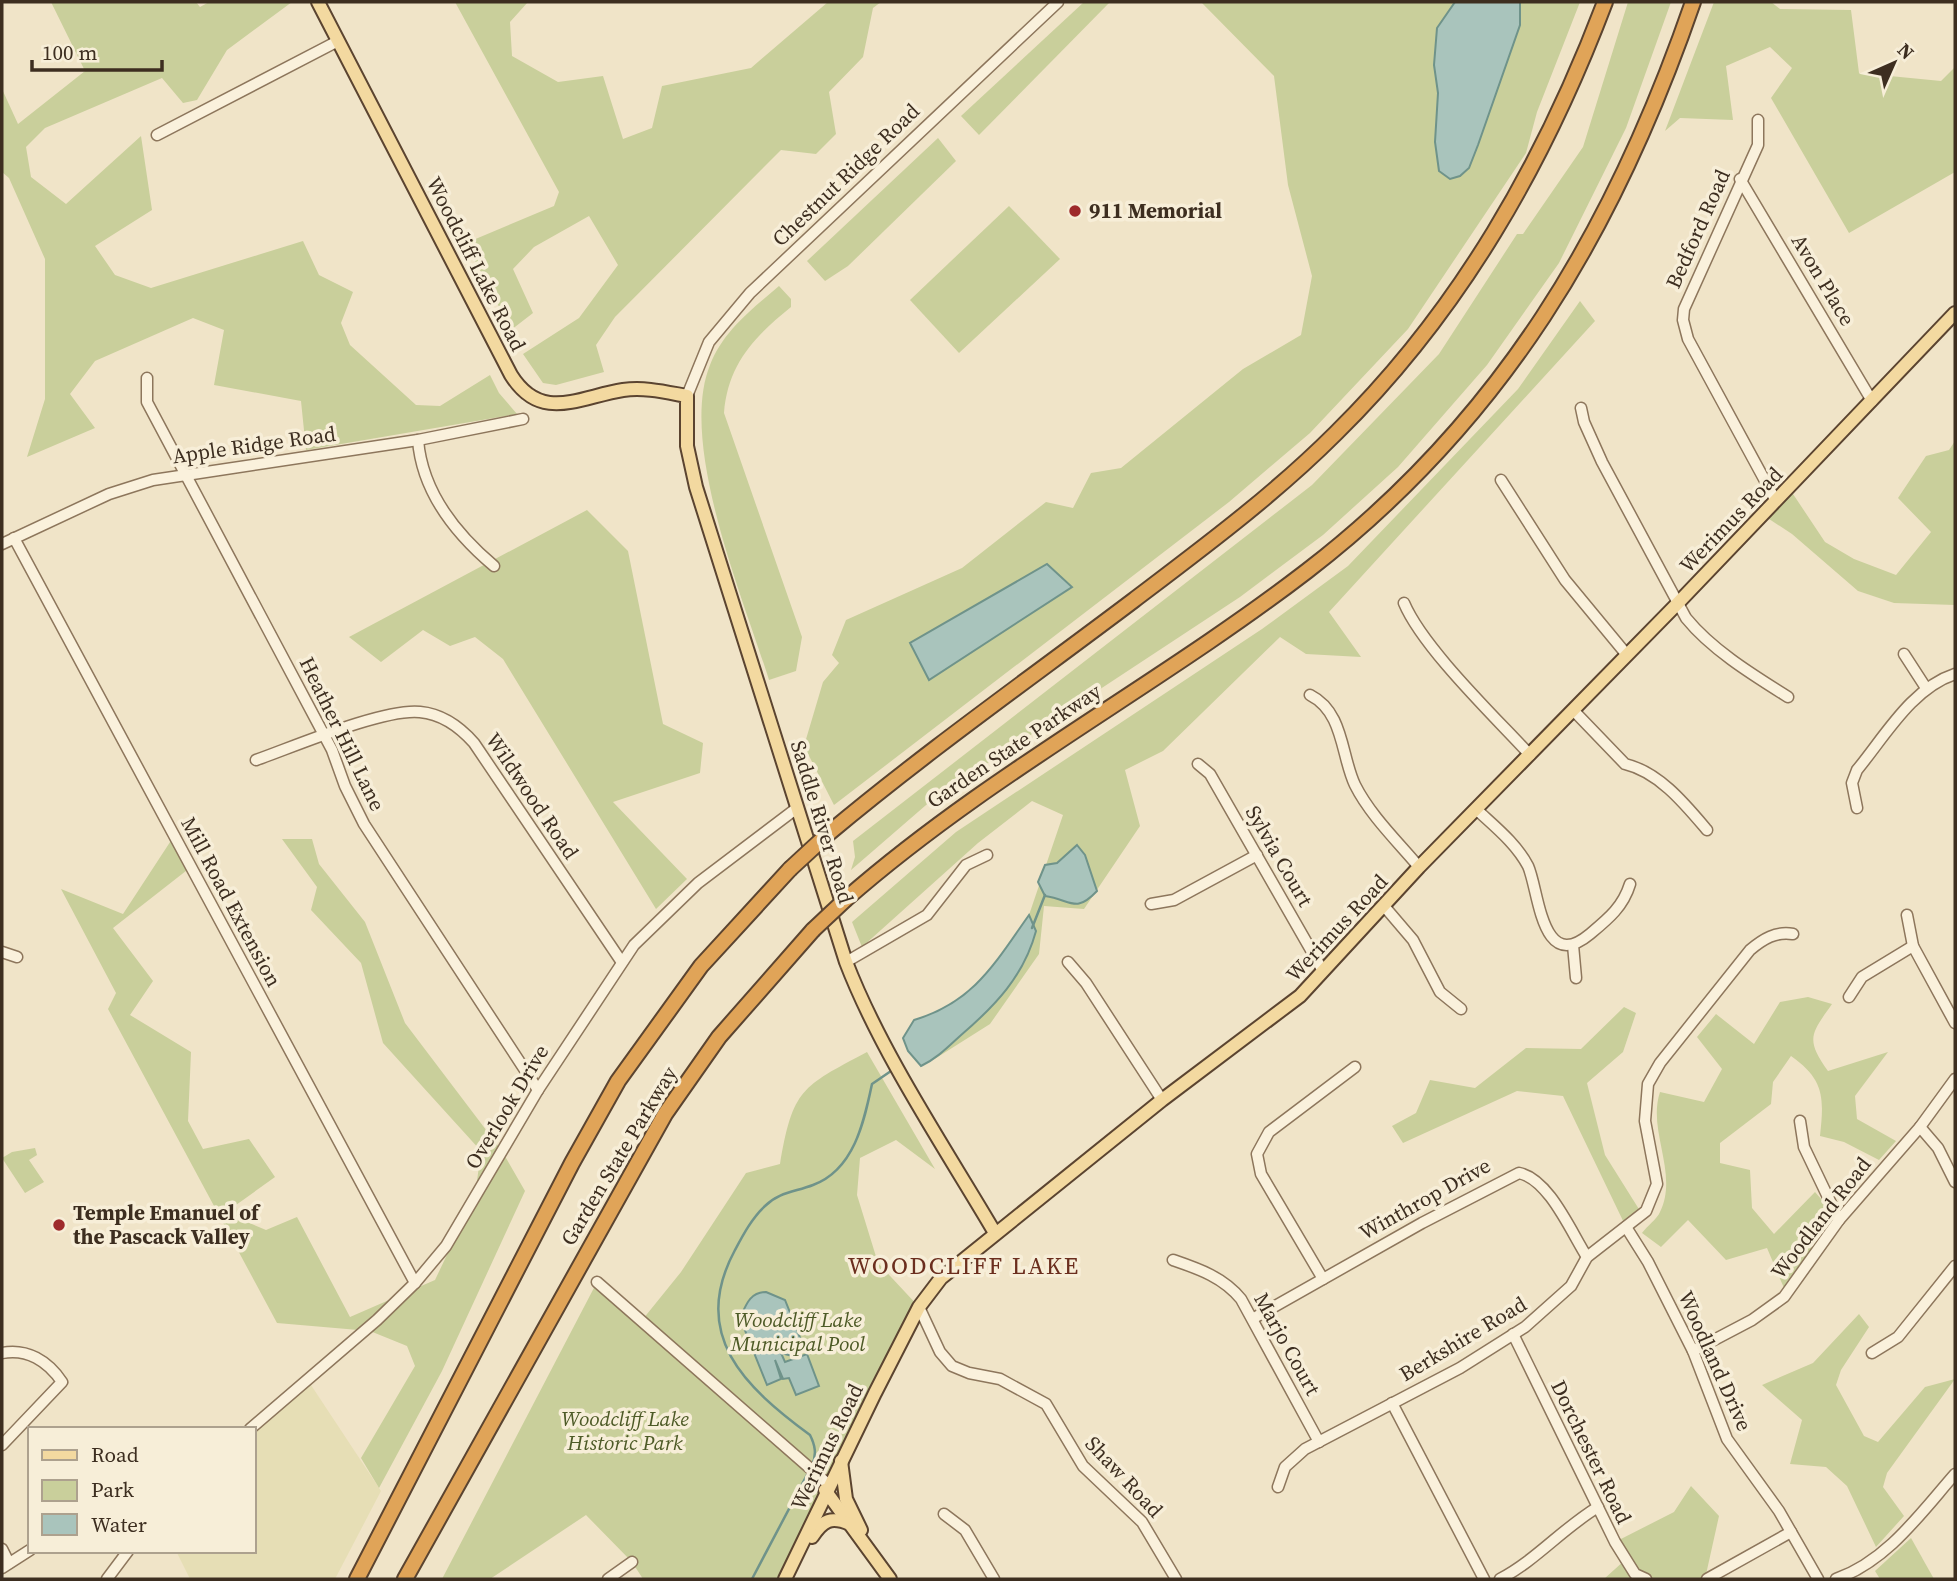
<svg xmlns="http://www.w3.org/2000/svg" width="1957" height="1581" font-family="'Source Serif 4',serif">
	<rect width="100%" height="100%" fill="#f0e4c8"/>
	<path fill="#e6deb5" d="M309 1382 381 1491 335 1579H190L176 1551H254V1431Z"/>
	<g fill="#c9cf9b">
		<path d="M51 2H196L200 7 209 2H292L227 50 197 100 183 103 162 78 45 128 26 147 31 177 66 204 141 136 152 210 95 246 115 275 151 288 303 241 319 275 353 292 341 323 350 345 416 405 440 406 490 375 499 393 517 414 306 450 301 401 214 385 224 330 193 318 95 361 70 394 95 428 27 457 45 399V259L9 178 2 172V89L18 124 85 71Z"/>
		<path d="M455 2H528L510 22 512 56 558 82 603 76 623 139 652 128 662 86 751 68 828 2H881L873 8 863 57 829 92 836 134 816 154 781 150 615 317 596 345 604 372 556 385 543 383 523 354 579 318 618 265 589 216 534 247 513 269 533 313 511 330 466 243 554 206 559 192Z"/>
		<path d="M1084 2H1110L979 135 961 116Z"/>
		<path d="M1201 2H1580L1537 112 1526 153 1408 329 1310 433 1229 502 834 805 804 746 823 682 839 663 832 655 846 620 962 568 1046 502 1073 508 1091 473 1121 468 1243 369 1301 335 1312 276 1288 185 1274 76Z"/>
		<path d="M1628 2H1671L1626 128 1559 263 1487 365 1398 467 1323 535 1240 597 933 799 851 870 855 857 853 841 1312 485 1439 354 1517 234H1523L1583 147Z"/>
		<path d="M1714 2H1771L1780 9 1851 10 1859 73 1941 81 1955 67V172L1849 233 1771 98 1792 68 1770 47 1726 66 1733 120 1680 118 1665 131Z"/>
		<path d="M938 138 956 161 848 266 825 281 807 261Z"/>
		<path d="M1009 206 1060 259 959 353 910 300Z"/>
		<path d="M779 286 791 299V307C754 337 728 364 724 413L802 637 796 671 769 680C744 600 678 444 710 365 723 331 752 309 779 286Z"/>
		<path d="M1580 301 1595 321 1329 612 1361 657 1306 654 1280 637 1163 751 1125 770 1140 826 1084 909 1044 906 1039 954 990 1024 933 1060C974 1024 1022 985 1036 931L1029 915 1063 815 1032 801 978 843 862 947 852 922 956 832 1262 629 1348 566 1518 389Z"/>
		<path d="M1955 441V605L1894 603 1858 591 1792 534 1763 515 1789 488 1825 542 1854 559 1896 575 1931 532 1898 498 1926 456 1949 450Z"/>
		<path d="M587 510 628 551 663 724 703 743 700 773 613 802 687 879 656 909 503 659 475 637 450 646 423 630 381 662 349 637Z"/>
		<path d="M174 836 191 867 113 928 153 981 130 1015 191 1052 188 1121 203 1149 249 1139 275 1177 236 1205 240 1219 266 1230 297 1217 350 1317 435 1280 475 1196 481 1151 383 1043 361 963 311 910 317 887 282 839H312L319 864 365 922 405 1023 502 1151 525 1191 442 1371 379 1488 361 1458 415 1366 407 1346 370 1331 277 1323 108 1009 116 993 61 889 123 914Z"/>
		<path d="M1808 997 1832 1004C1811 1034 1805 1039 1828 1071L1888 1052 1855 1096 1857 1119 1896 1141 1879 1160 1844 1142 1820 1136C1824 1098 1825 1080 1791 1056L1773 1082 1771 1104 1720 1143V1163L1750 1170 1752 1208 1774 1234 1815 1192 1836 1216 1784 1288 1767 1248 1726 1260 1688 1220 1661 1247 1642 1233C1647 1226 1657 1219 1660 1212 1679 1173 1647 1131 1660 1092L1704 1102 1722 1069 1697 1037 1716 1014 1754 1044 1780 1002Z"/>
		<path d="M1624 1007 1636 1013 1623 1052 1587 1083 1605 1155 1642 1214 1626 1227 1563 1096 1517 1091 1403 1143 1392 1126 1416 1113 1430 1080 1475 1088 1526 1048 1581 1049Z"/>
		<path d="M867 1052 935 1169 896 1140 860 1158 857 1195 878 1263 919 1307 785 1579H643L632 1562 586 1515 490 1579H442L596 1284 643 1319 681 1272 746 1173 780 1164C793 1089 801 1087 867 1052Z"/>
		<path d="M35 1148 37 1155 29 1160 44 1182 25 1193 2 1158 12 1152Z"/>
		<path d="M1859 1314 1869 1327 1841 1370 1836 1385 1864 1436 1878 1442 1925 1387 1955 1379 1887 1473 1883 1487 1904 1516 1876 1547 1847 1486 1826 1467 1790 1464 1802 1420 1762 1385 1813 1363Z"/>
		<path d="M1691 1486 1719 1516 1705 1579H1646L1639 1576 1634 1579H1604L1625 1560 1615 1542 1674 1512Z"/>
		<path d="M1911 1538 1934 1579H1880L1875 1571Z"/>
	</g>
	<g fill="#a9c4bc" stroke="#6f938a" stroke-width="2">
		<path d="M1455 2H1520V25L1478 145 1469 168 1460 176 1450 179 1439 171 1435 142 1438 93 1434 65 1437 28Z"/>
		<path d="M1047 564 1072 587 929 680 910 643Z"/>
		<path d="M1077 845 1085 855 1097 891C1075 914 1072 900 1045 896L1038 882 1045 865 1057 863Z"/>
		<path d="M1029 915 1036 931C1024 976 995 1006 960 1036 947 1048 936 1059 921 1066L908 1051 903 1038 914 1020C974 1002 995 963 1029 915Z"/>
		<path d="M766 1292 785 1300 805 1350 792 1356 781 1353 785 1362 807 1354 819 1386 796 1395 789 1378 783 1379 775 1360 781 1379 767 1385 740 1318C746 1305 750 1292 766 1292Z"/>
	</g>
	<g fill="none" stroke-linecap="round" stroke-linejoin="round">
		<g stroke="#6f938a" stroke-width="2.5">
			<path d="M1032 928 1045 895"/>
			<path d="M812 1465C817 1454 815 1445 810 1435 745 1387 689 1335 735 1250 743 1235 752 1218 765 1206 779 1192 795 1192 813 1185 854 1170 864 1122 872 1084L891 1071"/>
			<path d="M752 1579 809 1471"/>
		</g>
		<defs>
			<g id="minor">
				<path d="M1758 120V145L1684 309 1683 320 1688 339 1776 501"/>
				<path d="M157 135 338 41"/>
				<path d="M1740 179 1872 401"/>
				<path d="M147 378V402L332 750 345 786 364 824 538 1090"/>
				<path d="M687 396 709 342 750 293 1058 2"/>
				<path d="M1581 408 1584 422 1602 462 1686 618C1712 650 1753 675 1788 697"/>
				<path d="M418 440C422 491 456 534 494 566"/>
				<path d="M1501 480 1565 580 1627 655"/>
				<path d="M14 538 415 1283"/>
				<path d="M2 544 109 494 153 480 418 440 523 419"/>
				<path d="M1404 603C1423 648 1495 717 1530 755"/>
				<path d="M1904 654 1926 688"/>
				<path d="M1310 695C1344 712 1341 756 1355 785 1370 815 1398 842 1419 867"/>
				<path d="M1573 710 1625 764C1659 772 1685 804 1707 830"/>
				<path d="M256 760C293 747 384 708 420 712 442 714 459 726 474 743L621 961"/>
				<path d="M1198 764 1210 774 1323 971"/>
				<path d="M1857 808 1852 783 1857 770C1885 736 1912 688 1955 674"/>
				<path d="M1476 809C1494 826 1516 843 1528 866 1539 890 1541 975 1590 934 1608 919 1623 907 1630 884"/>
				<path d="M1151 904 1174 900 1257 855"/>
				<path d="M1384 906 1413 940 1440 992 1461 1009"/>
				<path d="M1907 915 1913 946 1955 1023"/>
				<path d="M1573 945 1576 978"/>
				<path d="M2 952 17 957"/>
				<path d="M846 962 927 915 966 865 987 855"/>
				<path d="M1068 962 1086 983 1162 1100"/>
				<path d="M1849 997 1862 977 1913 946"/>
				<path d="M1800 1121 1804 1147 1839 1220"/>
				<path d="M1920 1127 1938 1148 1955 1182"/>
				<path d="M1626 1227 1648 1262 1693 1351 1727 1439 1779 1511 1818 1579"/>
				<path d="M1173 1260C1199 1269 1223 1277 1241 1299L1319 1442"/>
				<path d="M1323 1279 1261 1174 1257 1154 1269 1132 1355 1067"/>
				<path d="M597 1282 828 1484"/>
				<path d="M919 1307 940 1352 952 1366 969 1373 1000 1379 1046 1404 1083 1466 1142 1522 1176 1579"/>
				<path d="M1254 1318 1422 1223 1519 1173C1549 1179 1571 1232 1587 1257"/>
				<path d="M1513 1334 1615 1542 1635 1574 1646 1579"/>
				<path d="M1693 1351 1752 1320 1784 1297 1839 1220 1920 1127 1955 1079"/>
				<path d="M2 1353C27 1348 48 1361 62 1382L2 1445"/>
				<path d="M1872 1353 1898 1337 1955 1266"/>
				<path d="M1392 1403 1484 1579"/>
				<path d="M250 1429 377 1320 415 1283 446 1246 538 1090 634 945 698 883 797 808"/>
				<path d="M1278 1487 1285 1467 1305 1449 1460 1368 1525 1327 1571 1286 1587 1257 1646 1211 1657 1184 1645 1121 1648 1084 1660 1063 1750 950C1763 939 1776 931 1793 934"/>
				<path d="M944 1514 965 1530 994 1579"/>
				<path d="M2 1549 9 1563"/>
				<path d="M2 1568 30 1550"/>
				<path d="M107 1579 128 1551"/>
				<path d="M608 1579 632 1562"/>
				<path d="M1500 1579C1535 1561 1563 1528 1598 1507"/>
				<path d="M1707 1579 1791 1532"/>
				<path d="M1836 1579C1887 1561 1920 1514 1955 1474"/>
			</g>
			<g id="major">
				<path d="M318 2 511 375C541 423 579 397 623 390 645 387 665 392 687 396V446L696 487 846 962C881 1053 945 1148 995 1233"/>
				<path d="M841 1461 846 1499 861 1530"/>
				<path d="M825 1490 890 1579"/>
				<path d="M812 1537C823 1520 831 1516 850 1524"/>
				<path d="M785 1579 875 1393 919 1307 941 1278 1162 1100 1300 996 1419 867 1677 604 1955 313"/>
			</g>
			<g id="highway">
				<path d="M829 833C927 751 1032 677 1134 600 1204 547 1274 495 1336 433 1460 311 1544 163 1605 2"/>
				<path d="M846 899C990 773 1156 687 1307 571 1502 421 1614 231 1693 2"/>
				<path d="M357 1579 572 1163 618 1081 701 966 790 869"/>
				<path d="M405 1579 665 1114 719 1037 813 930"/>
			</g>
		</defs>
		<use href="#minor" stroke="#8d765c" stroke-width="13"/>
		<use href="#major" stroke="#5b4430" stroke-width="16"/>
		<use href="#highway" stroke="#5b4430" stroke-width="18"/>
		<use href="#minor" stroke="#faf1dc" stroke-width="10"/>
		<use href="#major" stroke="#f3d9a0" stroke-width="12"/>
		<use href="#highway" stroke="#e0a458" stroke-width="14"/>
		<defs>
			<g id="highway-bridge">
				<path d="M790 869 829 833"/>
				<path d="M813 930 846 899"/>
			</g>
		</defs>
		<use href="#highway-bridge" stroke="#5b4430" stroke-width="18" stroke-linecap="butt"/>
		<use href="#highway-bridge" stroke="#e0a458" stroke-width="14"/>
	</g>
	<g fill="#9e2a2b" stroke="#f7eed8" stroke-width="2.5">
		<circle cx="1075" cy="211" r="7"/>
		<circle cx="59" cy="1225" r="7"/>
	</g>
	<g text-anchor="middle" stroke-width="7" stroke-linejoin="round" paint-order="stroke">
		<g font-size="21" fill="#3d2e20" stroke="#f7eed8">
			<text transform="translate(846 175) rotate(-44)" y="7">Chestnut Ridge Road</text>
			<text transform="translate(1698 229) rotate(-66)" y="7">Bedford Road</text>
			<text transform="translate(476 264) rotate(63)" y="7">Woodcliff Lake Road</text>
			<text transform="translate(1823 280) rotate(59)" y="7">Avon Place</text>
			<text transform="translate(254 445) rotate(-8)" y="7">Apple Ridge Road</text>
			<text transform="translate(1731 520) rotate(-46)" y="7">Werimus Road</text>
			<text transform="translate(342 734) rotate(64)" y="7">Heather Hill Lane</text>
			<text transform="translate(1014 746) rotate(-34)" y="7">Garden State Parkway</text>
			<text transform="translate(532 796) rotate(56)" y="7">Wildwood Road</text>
			<text transform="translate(822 822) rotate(73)" y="7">Saddle River Road</text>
			<text transform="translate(1279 856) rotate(60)" y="7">Sylvia Court</text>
			<text transform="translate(231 902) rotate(62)" y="7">Mill Road Extension</text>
			<text transform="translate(1337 928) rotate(-47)" y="7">Werimus Road</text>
			<text transform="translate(507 1107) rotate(-59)" y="7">Overlook Drive</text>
			<text transform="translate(619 1156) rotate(-59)" y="7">Garden State Parkway</text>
			<text transform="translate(1425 1199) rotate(-29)" y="7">Winthrop Drive</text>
			<text transform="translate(1821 1218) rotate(-52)" y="7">Woodland Road</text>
			<text transform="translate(1463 1339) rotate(-31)" y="7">Berkshire Road</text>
			<text transform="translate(1287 1344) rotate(61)" y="7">Marjo Court</text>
			<text transform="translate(1715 1361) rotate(66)" y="7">Woodland Drive</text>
			<text transform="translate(827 1447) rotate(-64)" y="7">Werimus Road</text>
			<text transform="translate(1591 1452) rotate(64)" y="7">Dorchester Road</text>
			<text transform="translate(1124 1477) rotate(47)" y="7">Shaw Road</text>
		</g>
		<g font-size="21" font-weight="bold" fill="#3d2e20" stroke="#f7eed8" text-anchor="start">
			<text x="1089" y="218">911 Memorial</text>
			<text x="73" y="1220">Temple Emanuel of<tspan x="73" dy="24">the Pascack Valley</tspan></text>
		</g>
		<g font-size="21" font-style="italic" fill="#4d5a26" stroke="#f7eed8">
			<text x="798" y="1327">Woodcliff Lake<tspan x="798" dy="24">Municipal Pool</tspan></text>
			<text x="625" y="1426">Woodcliff Lake<tspan x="625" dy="24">Historic Park</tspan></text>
		</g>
		<g font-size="24" letter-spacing="2" fill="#6b2e1e" stroke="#f7eed8">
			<text x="964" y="1274">WOODCLIFF LAKE</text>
		</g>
	</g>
	<rect width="1957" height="1581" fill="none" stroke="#3d2e20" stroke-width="7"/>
	<rect x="28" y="1427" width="228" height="126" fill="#f7eed8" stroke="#ada18e" stroke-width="2"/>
	<rect x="42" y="1450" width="35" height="10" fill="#f3d9a0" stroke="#ada18e" stroke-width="2"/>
	<text x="91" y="1462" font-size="21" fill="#3d2e20">Road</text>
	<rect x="42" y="1480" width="35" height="21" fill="#c9cf9b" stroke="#ada18e" stroke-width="2"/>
	<text x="91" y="1497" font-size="21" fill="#3d2e20">Park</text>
	<rect x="42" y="1514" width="35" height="21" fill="#a9c4bc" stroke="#ada18e" stroke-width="2"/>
	<text x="91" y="1532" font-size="21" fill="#3d2e20">Water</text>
	<g transform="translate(1894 63) rotate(45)" stroke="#f7eed8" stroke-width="5" paint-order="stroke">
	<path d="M0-5L12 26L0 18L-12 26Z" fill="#3d2e20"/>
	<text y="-10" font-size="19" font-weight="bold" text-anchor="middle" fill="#3d2e20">N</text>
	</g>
	<path d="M32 60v10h130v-10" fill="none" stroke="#3d2e20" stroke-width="3.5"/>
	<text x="42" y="60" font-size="21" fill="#3d2e20" stroke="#f7eed8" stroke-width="5" paint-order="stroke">100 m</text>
</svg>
